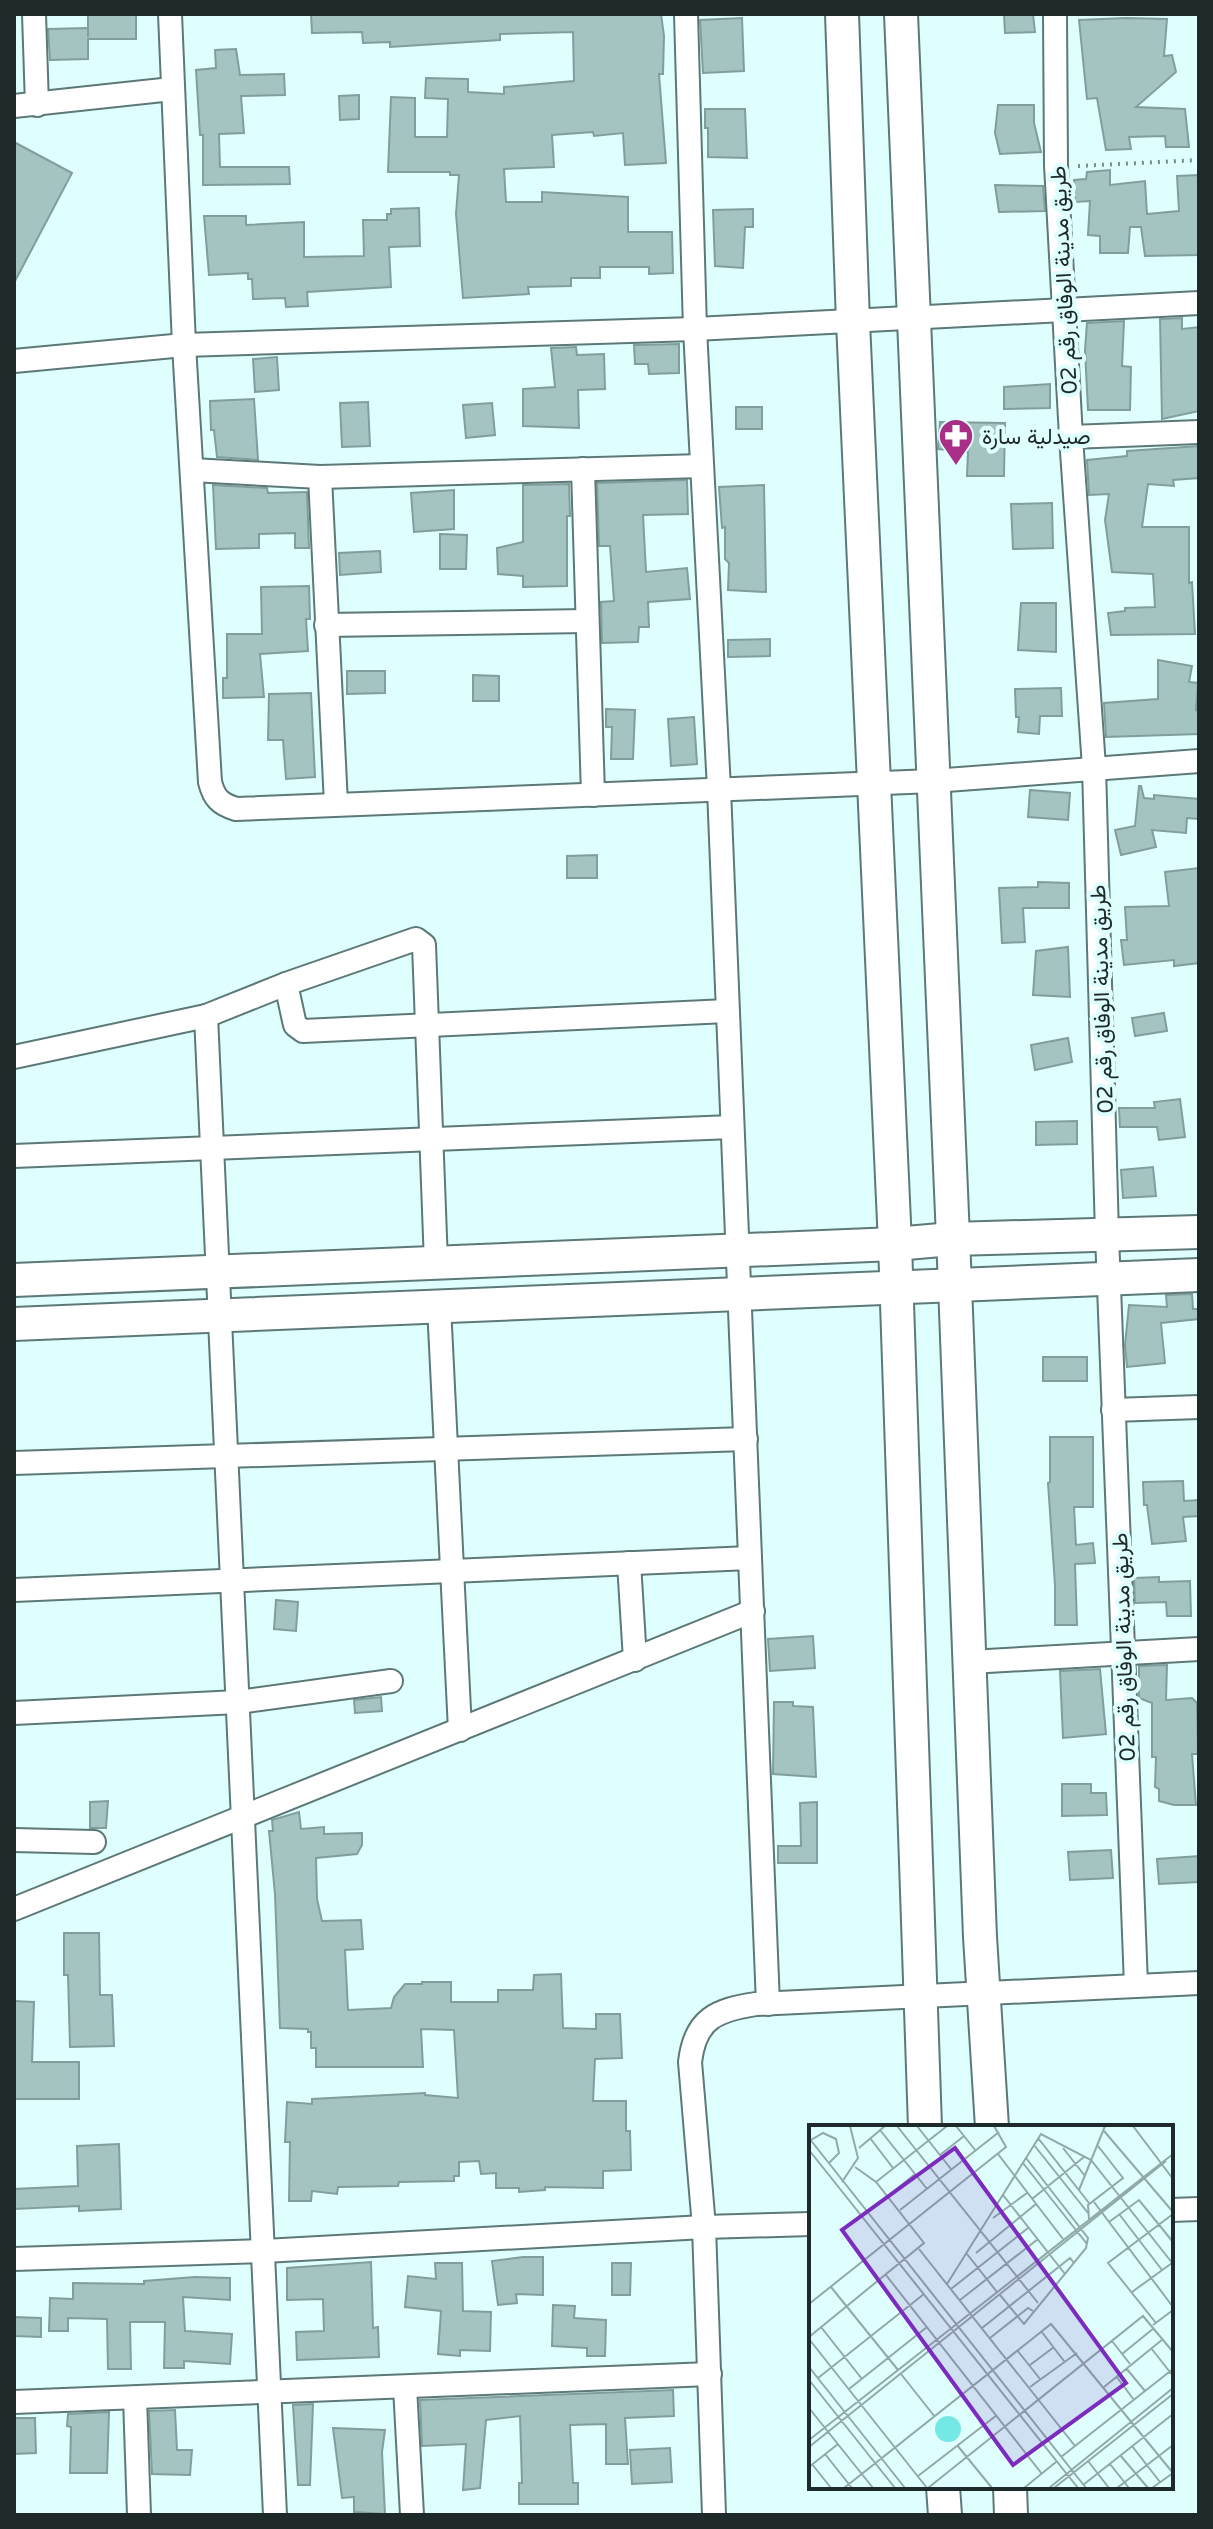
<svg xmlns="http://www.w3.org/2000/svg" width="1213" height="2529" font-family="'Varela Round',Vazirmatn,sans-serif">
	<rect width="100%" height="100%" fill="#defffd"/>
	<g fill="#a4c4c2" stroke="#809e9c" stroke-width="2">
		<path d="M88 14H136V39H88V59L50 60 48 29 88 28V37Z"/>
		<path d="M311 14H661L664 36 663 74H659L666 163 625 165 623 133 594 136 593 132 552 135 554 167 504 169 506 202H542V192L628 197V232H672L673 273 649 274V267H600V278H571V286L528 287 529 294 463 298 456 214 459 175H450V172H388L391 97 415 98V137H447L448 99 425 98 426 78 468 79V92L504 94V87L574 81 573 32 500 34V40L390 47V42L363 43 362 32 312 33Z"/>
		<path d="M1004 14H1033L1035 32 1005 33Z"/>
		<path d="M742 18 744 71 703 73 700 20Z"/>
		<path d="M1126 18 1167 19 1164 56 1172 55 1176 72 1136 107 1185 109 1189 147H1166L1165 136 1129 137 1131 149 1106 150 1097 98 1087 99 1079 20Z"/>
		<path d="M236 49 240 75 284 74 285 95 241 96 244 133 219 134 220 167H289L290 184 203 185V135H200L196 70 216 68 215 50Z"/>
		<path d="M359 95V119L340 120 339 96Z"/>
		<path d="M998 105H1034V123L1041 152 1000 154 995 133Z"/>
		<path d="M705 109H745L747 158 708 157V128H705Z"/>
		<path d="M14 142 72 173 14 283Z"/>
		<path d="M1110 170V185L1145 181 1147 214 1179 211 1177 176 1199 175V255L1145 256 1141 227H1130L1128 253H1100V236L1088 235 1090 201 1075 202 1074 180 1086 179 1087 172Z"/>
		<path d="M995 185 1043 186 1045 211 999 212Z"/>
		<path d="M419 208 420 246 389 247 391 287 307 292 308 306 286 307 285 298 253 299 252 279H248V273L209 275 204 216H246V225L304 222V257L364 256 363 220H387V214H391V209Z"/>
		<path d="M753 209V227H745L743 268 715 266 713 210Z"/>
		<path d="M1182 318V329L1199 327V411L1162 419 1160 319Z"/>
		<path d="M1124 321 1122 366 1131 367 1130 410H1088L1085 350 1087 323Z"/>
		<path d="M679 344V373L649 374 648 364H635L634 345Z"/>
		<path d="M576 347 577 355 604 354 605 389 578 390 579 428 523 426V389L555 387 551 348Z"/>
		<path d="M277 357 279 390 255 392 253 359Z"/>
		<path d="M1050 384V408L1004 409V387Z"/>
		<path d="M254 399 258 460 217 457 214 430H211L210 401Z"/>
		<path d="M368 402 370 446 342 447 340 403Z"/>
		<path d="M492 403 495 435 466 438 463 405Z"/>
		<rect x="736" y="407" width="26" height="22"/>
		<path d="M940 422 1005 423 1004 476H967L968 452 938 449Z"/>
		<path d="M1199 446V478L1173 480 1174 486 1148 484 1142 527H1189V583L1192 582 1195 634 1111 635 1108 613 1125 611V608L1155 607 1153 574 1112 572 1105 520 1109 494 1089 495 1087 460 1127 456V451Z"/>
		<path d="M687 480 688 514 643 515 646 572 687 568 690 599 648 602 649 627H639L638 642 602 643 601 602 614 601 610 546H599L597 483Z"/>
		<path d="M569 484 570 516H567V586L523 587V576L498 574 497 548 523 542V485Z"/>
		<path d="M213 485 267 488 268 493 307 492 309 548H295V533L259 534V548L216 549Z"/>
		<path d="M764 485 766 592 728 590 729 563 725 559V527L722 528 719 487Z"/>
		<path d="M454 490V529L414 532 411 493Z"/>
		<path d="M1052 503 1053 548 1013 549 1011 504Z"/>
		<path d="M440 534 467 535 466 569H440Z"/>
		<path d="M380 551 381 572 340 575 339 553Z"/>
		<path d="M309 586 310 619H306L308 651 260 654 264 697 223 698V678H227V634H262L261 587Z"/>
		<path d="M1021 603H1056V652L1018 650Z"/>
		<path d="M770 639V656L728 657V640Z"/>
		<path d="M1158 660 1192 666 1189 682 1198 683 1196 710 1199 711V734L1106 737 1104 703 1158 699Z"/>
		<path d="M347 671H385V693L347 694Z"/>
		<path d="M473 675 499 676V701H473Z"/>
		<path d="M1061 688 1062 716H1040L1039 734 1018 732 1019 717H1016L1015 689Z"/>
		<path d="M311 693 315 777 286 779 283 740H268L269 694Z"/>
		<path d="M606 709 635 710 633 759H611L612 727H606Z"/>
		<path d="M694 717 697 764 671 766 668 719Z"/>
		<path d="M1139 786H1141L1144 798 1154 799V795L1199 799V819L1187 818 1186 833 1152 830 1156 847 1121 855 1115 830 1135 826Z"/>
		<path d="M1030 790 1070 793 1068 820 1028 817Z"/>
		<path d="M597 855V878H567V856Z"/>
		<path d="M1199 868V963L1174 966V960L1124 965 1121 940H1127L1125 907 1169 906 1165 872Z"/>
		<path d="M1038 882 1069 883V908H1023L1025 942 1002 943 999 888 1038 887Z"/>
		<path d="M1068 947 1070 997 1033 995 1036 951Z"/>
		<path d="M1164 1013 1167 1031 1135 1036 1132 1018Z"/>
		<path d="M1068 1038 1072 1062 1035 1070 1031 1045Z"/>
		<path d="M1180 1099 1185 1137 1159 1140 1157 1127H1120L1119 1108H1155L1154 1102Z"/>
		<path d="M1077 1121V1144L1036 1145V1122Z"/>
		<path d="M1153 1167 1156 1196 1123 1198 1121 1170Z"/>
		<path d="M1192 1294 1193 1309H1199V1319L1161 1323 1165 1363 1127 1367 1125 1345 1129 1305 1167 1307 1166 1295Z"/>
		<rect x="1043" y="1357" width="44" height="24"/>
		<path d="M1050 1437H1093V1507H1074L1076 1545 1093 1543 1095 1563 1075 1564 1077 1625H1055V1585L1048 1483 1050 1482Z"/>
		<path d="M1183 1481 1184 1501 1199 1500V1516L1183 1517 1186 1541 1152 1544 1147 1505H1144L1143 1482Z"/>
		<path d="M1159 1577V1582L1190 1581 1191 1616H1167L1166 1602 1135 1603 1134 1578Z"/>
		<path d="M276 1600 298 1602 296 1631 274 1629Z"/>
		<path d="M813 1636 815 1668 770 1671 768 1639Z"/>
		<path d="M1167 1665 1166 1700 1192 1698 1197 1703 1198 1754H1192L1196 1805H1174L1159 1801V1789L1155 1787 1156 1757H1152V1703L1139 1698V1666Z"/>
		<path d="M1100 1669 1106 1734 1063 1738 1060 1671Z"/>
		<path d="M381 1697 382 1711 355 1713 354 1700Z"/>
		<path d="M774 1702H793V1706L813 1707 816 1777 773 1774Z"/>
		<path d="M1062 1784H1091V1793H1106L1107 1815 1062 1816Z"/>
		<path d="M108 1801 106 1828H90V1802Z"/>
		<path d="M817 1802V1863H778V1846H801L800 1803Z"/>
		<path d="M299 1812 301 1829 324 1827V1834L362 1833V1845L357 1854 316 1858 317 1899 322 1921 361 1920 363 1949 345 1950 348 2010 391 2008 394 1997 405 1984H422V1982H451V2002H498V1990H533L534 1975 561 1974 563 2028 596 2029V2014H620L622 2058 595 2059 593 2101H626V2131H630L631 2170 603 2171V2188L545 2187V2190L519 2192V2188H496V2173L481 2174 479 2161 459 2162V2176H454V2181L399 2182 398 2186 338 2187 337 2194 312 2191 311 2201H289L290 2142H285L287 2102 312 2104V2099L425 2093V2095L458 2098 454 2030 421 2029 423 2067H316V2048H311V2032H308V2029L280 2028 275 1894 269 1831H273L272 1820Z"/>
		<path d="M1111 1850 1113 1878 1070 1880 1068 1852Z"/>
		<path d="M1199 1856V1882L1159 1884 1157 1859Z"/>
		<path d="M64 1933H99L100 1995H112L114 2046 70 2047 68 1975H64Z"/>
		<path d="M14 2001 34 2002 32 2062H79V2099H14Z"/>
		<path d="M119 2144 121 2209 79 2211V2206L14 2209V2189L78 2186 77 2146Z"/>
		<path d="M523 2257H543V2295L516 2294 517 2303 498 2305 492 2261Z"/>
		<path d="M371 2262 373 2328 378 2327 379 2357 297 2360 296 2332 324 2331 323 2299 287 2300V2268Z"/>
		<path d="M435 2263H462L463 2311 491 2312 490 2351 460 2350V2356L438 2354 441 2311 405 2307 408 2276 436 2279Z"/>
		<path d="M612 2263H631L630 2295H612Z"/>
		<path d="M195 2277 230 2278V2300L183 2297 185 2331 232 2334 230 2364 184 2361V2368H164L165 2322H130L131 2369H108L107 2319 68 2318V2331H49L50 2298 73 2299V2283L144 2284V2281Z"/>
		<path d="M553 2305 575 2306 574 2318 606 2320 605 2356H587V2348L552 2346Z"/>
		<path d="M14 2317 41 2318V2337L14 2336Z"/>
		<path d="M673 2390 674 2416 625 2418 628 2464H606V2424L570 2425 573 2483H578V2504H519V2483H522L520 2416 486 2420 480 2488 463 2490 466 2444 422 2446 420 2400Z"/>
		<path d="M313 2404 310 2485H298L293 2405Z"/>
		<path d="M175 2410 177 2450H192L190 2475 152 2474 149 2411Z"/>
		<path d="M109 2412 107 2473H70L71 2427 67 2426 68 2414Z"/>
		<path d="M14 2418H35L36 2453 14 2454Z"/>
		<path d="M333 2428 385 2430 382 2452 385 2514 354 2512V2497L342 2498Z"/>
		<path d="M670 2448 672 2482 632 2484 630 2450Z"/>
	</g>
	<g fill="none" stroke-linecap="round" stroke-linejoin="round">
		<defs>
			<g id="street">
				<path d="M34 14 37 105"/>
				<path d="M170 14 184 345 210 782C214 798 220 804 236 809L933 781 1199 761"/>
				<path d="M686 14 695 329 719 789 768 2004"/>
				<path d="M1055 14 1056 165 1071 437 1094 767 1107 1235 1136 1985"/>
				<path d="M14 106 172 89"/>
				<path d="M14 361 184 345 695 329 1199 303"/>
				<path d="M1071 437 1199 432"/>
				<path d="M583 469 593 795"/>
				<path d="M192 470 320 477 702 466"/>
				<path d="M320 477 336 804"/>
				<path d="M326 625 587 621"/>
				<path d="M286 984 295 1025 303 1031 727 1011"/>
				<path d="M206 1016 275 2515"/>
				<path d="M14 1057 206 1016 286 984 416 939 424 945 436 1263"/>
				<path d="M14 1156 732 1127"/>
				<path d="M439 1306 460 1730"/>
				<path d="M1113 1410 1199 1407"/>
				<path d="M14 1463 746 1439"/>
				<path d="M629 1563 635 1660"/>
				<path d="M14 1590 750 1558"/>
				<path d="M970 1662 1199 1649"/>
				<path d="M14 1713 238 1702 391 1681"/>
				<path d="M14 1840 94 1842"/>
				<path d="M14 1909 753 1611"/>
				<path d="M1171 2210 1199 2209"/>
				<path d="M14 2259 264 2251 704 2227 811 2224"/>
				<path d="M405 2387 412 2515"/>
				<path d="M135 2398 139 2515"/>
				<path d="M14 2402 710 2374"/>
				<path d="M714 2515 704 2227 690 2062C695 2019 716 2010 756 2004L1199 1983"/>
			</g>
			<g id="secondary">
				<path d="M842 14 853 322 895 1244 925 2127"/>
				<path d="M901 14 955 1285 980 1937 992 2127"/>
				<path d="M14 1280 895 1244 952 1239 1199 1232"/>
				<path d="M14 1324 1199 1275"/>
				<path d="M943 2487 945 2515"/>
				<path d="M1010 2487 1011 2515"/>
			</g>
		</defs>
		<use href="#street" stroke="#5c7978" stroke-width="26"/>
		<use href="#secondary" stroke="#5c7978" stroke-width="36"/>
		<path stroke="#778d8b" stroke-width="4" stroke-dasharray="2 6" stroke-linecap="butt" d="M1078 166 1199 160"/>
		<use href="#street" stroke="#fff" stroke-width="22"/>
		<use href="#secondary" stroke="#fff" stroke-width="32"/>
	</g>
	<defs>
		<symbol id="pharmacy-pin" viewBox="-11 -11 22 30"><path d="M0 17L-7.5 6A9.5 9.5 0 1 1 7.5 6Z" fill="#a82f85" stroke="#defffd"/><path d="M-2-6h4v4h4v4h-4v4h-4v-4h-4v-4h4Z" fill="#fff"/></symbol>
	</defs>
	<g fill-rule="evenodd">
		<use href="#pharmacy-pin" x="936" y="416" width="40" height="54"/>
	</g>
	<g text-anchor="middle" stroke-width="8" stroke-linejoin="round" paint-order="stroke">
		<g font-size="22" fill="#1d2a29" stroke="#defffd">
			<text transform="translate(1063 280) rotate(-93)" y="8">طريق مدينة الوفاق رقم 02</text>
			<text transform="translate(1101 999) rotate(-92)" y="8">طريق مدينة الوفاق رقم 02</text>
			<text transform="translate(1123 1647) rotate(-92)" y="8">طريق مدينة الوفاق رقم 02</text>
		</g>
		<g font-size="22" fill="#1d2a29" stroke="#defffd" text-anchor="start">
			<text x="982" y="444">صيدلية سارة</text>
		</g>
	</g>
	<g transform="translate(809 2125)">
		<rect width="364" height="364" fill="#defffd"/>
		<path d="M126 304a13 13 0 1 1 26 0a13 13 0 1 1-26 0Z" fill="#74e8e4"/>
		<path fill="none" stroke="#91aaa8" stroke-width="2" d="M88 1 229 178M108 1 142 44M147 1 167 26M324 1 364 54M71 5 118 64M295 6 364 87M0 13 277 363M61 13 84 43M229 13 280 78M2 15 14 8 27 14 30 28 20 38M225 20 279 88M50 23 76 1M254 23 276 51M0 25 269 363M189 29 254 114M131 30 155 11M214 38 278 119M33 57 49 33 41 1M67 57 138 1M270 65 296 1M194 70 256 149M79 71 106 49M223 74 275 32M285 77 364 182M91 85 190 7M310 89 353 145M184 93 218 68M280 94 279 80 314 53 289 21M300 97 330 75 364 117M110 124 266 321M167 128 227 79M158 129 188 167M77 150 233 349M138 159 232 9 282 35 364 139M22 162 89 245M142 164 219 103M323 167 363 138M191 170 215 199 277 123 279 113 217 33M151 175 229 114M0 179 197 22 185 1M347 198 299 138 364 89M344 200 364 185M12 202 53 254M173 203 261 133 265 138M232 206 255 236M0 212 115 118 67 57 46 42M181 213 219 183 224 186M0 214 118 363M303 216 321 239M342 223 364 251M208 225 231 254M313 229 345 203M221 240 245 222M0 242 96 363M317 243 336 266M92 249 126 292M307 251 325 275M9 253 115 169M0 255 86 363M221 262 268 228M295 262 354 214M40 264 118 202M0 283 64 363M0 315 364 29M148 320 183 363M323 321 351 357M0 322 357 36M16 329 43 363M311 330 339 363M252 332 364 244M279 336 300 363M3 339 22 363M301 339 320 363M0 342 29 319M109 351 188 290M274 360 364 289M35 363 242 199 364 348M119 363 334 191 364 227M215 363 247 337M240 363 364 263M245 363 364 269M308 363 364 320M343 363 364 348"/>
		<path fill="#7b2cbf" fill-opacity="0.15" stroke="#7b2cbf" stroke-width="4" d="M146 23 317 258 204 340 33 105Z"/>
		<rect width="364" height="364" fill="none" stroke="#1d2a29" stroke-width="4"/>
	</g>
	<rect width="1213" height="2529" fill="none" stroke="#1d2a29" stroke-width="32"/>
</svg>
